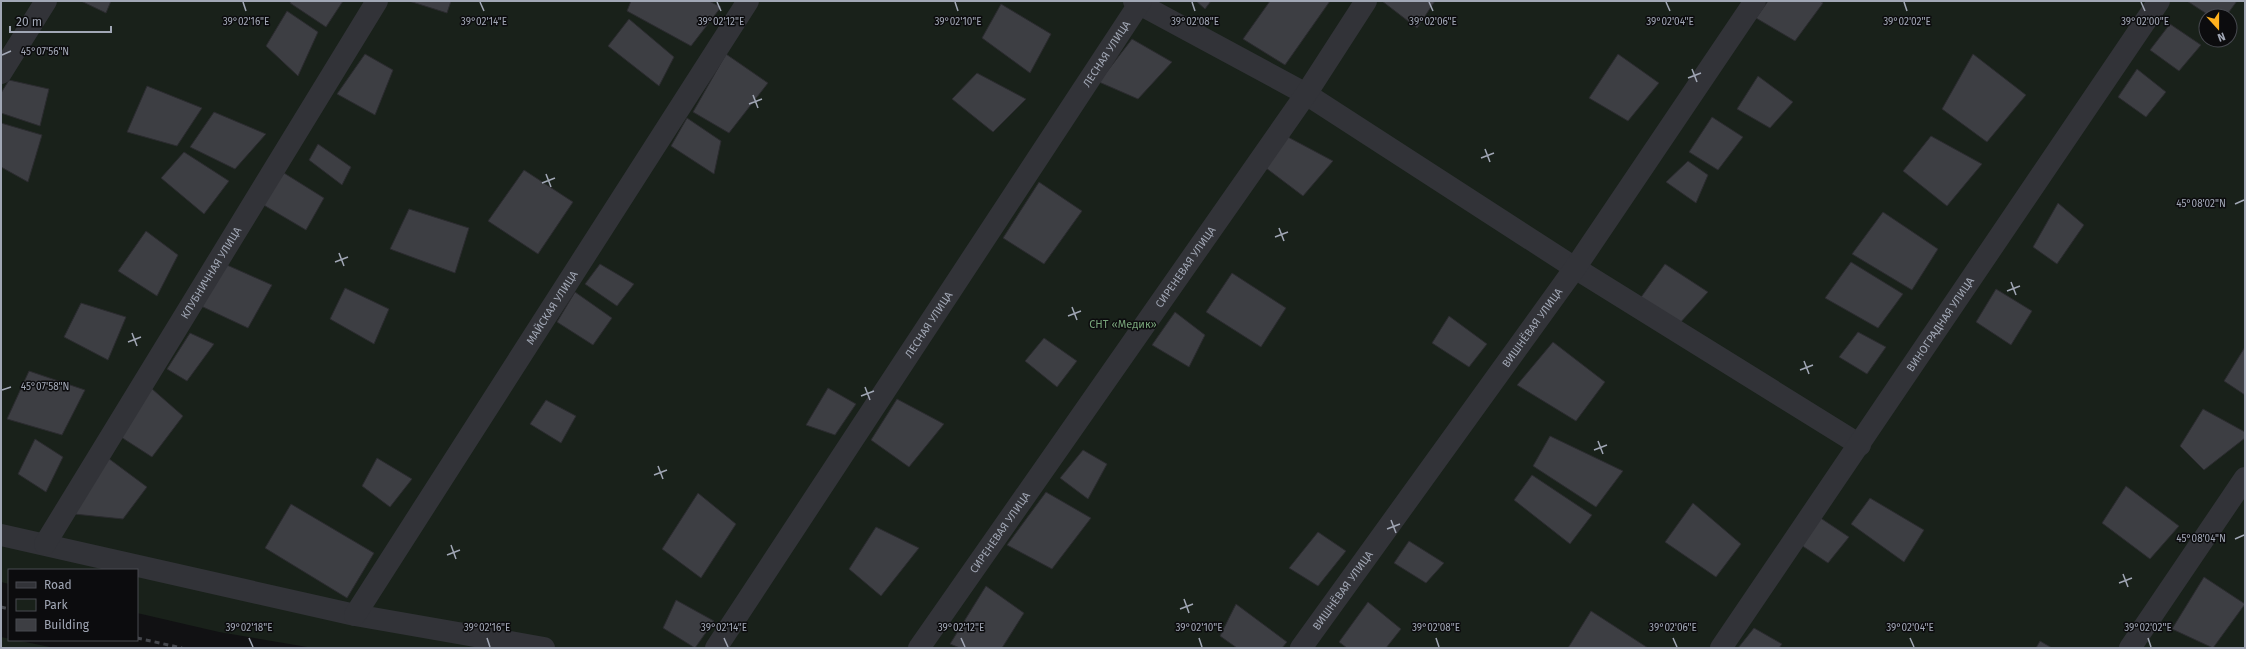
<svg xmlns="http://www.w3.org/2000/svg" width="2246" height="649" font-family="'Fira Sans',sans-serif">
	<rect width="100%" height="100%" fill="#111113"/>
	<g fill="#19211a" fill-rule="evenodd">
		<path d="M1 1H2245V648H313L219 632 137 613V570H9V584L1 582ZM2206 16H2230V40H2206Z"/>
		<path d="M1 637 55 648H1Z"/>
	</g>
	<g fill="#3d3e43" stroke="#2b2b2f">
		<path d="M81 1H111L106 13Z"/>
		<path d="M291 1H343L326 27 290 3Z"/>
		<path d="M409 1H451L447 13Z"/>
		<path d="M631 1H709L721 7 691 46 627 11Z"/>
		<path d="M1196 1H1211L1205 9Z"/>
		<path d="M1270 1H1330L1285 65 1243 39Z"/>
		<path d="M1382 1H1435L1417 28Z"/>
		<path d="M1768 1H1820L1823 3 1795 41 1756 18Z"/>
		<path d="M2187 1H2237L2226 16H2210Z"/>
		<path d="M1001 4 1051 34 1030 73 982 38Z"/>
		<path d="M287 11 318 32 298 76 266 46Z"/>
		<path d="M629 19 674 57 659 86 608 46Z"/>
		<path d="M2170 24 2201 45 2179 71 2150 50Z"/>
		<path d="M1132 39 1172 62 1138 99 1099 82Z"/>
		<path d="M365 54 393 70 375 115 337 94Z"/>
		<path d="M726 54 768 83 729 133 693 112Z"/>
		<path d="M1618 54 1659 83 1628 121 1589 98Z"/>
		<path d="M1973 54 2026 95 1987 142 1942 109Z"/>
		<path d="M2137 69 2166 92 2146 117 2118 97Z"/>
		<path d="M977 73 1026 99 993 132 952 99Z"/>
		<path d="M1758 76 1793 102 1770 128 1737 109Z"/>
		<path d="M9 80 49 89 40 126 1 113V93Z"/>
		<path d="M147 86 202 108 177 146 127 132Z"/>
		<path d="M214 112 266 134 235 169 190 147Z"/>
		<path d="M1712 117 1743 137 1718 170 1689 152Z"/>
		<path d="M687 118 721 141 714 174 671 146Z"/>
		<path d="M1 123 42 135 28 182 1 167Z"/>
		<path d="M1286 136 1333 161 1303 196 1266 168Z"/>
		<path d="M1931 136 1982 164 1947 206 1903 171Z"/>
		<path d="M318 144 351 167 342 185 309 160Z"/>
		<path d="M184 152 229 181 204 214 161 178Z"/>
		<path d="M1688 161 1708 175 1696 203 1666 182Z"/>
		<path d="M524 170 573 202 538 254 488 221Z"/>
		<path d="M284 173 324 198 306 230 262 204Z"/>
		<path d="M1039 182 1082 211 1044 264 1003 238Z"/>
		<path d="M2058 203 2084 225 2057 264 2033 247Z"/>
		<path d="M409 209 469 228 455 273 390 249Z"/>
		<path d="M1883 212 1938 249 1912 290 1852 254Z"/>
		<path d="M146 231 178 255 157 296 118 271Z"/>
		<path d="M1851 262 1903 294 1878 328 1825 298Z"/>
		<path d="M600 264 634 284 617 306 585 284Z"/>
		<path d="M1665 264 1708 292 1679 324 1639 300Z"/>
		<path d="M227 265 272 285 248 328 201 306Z"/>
		<path d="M1232 273 1286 308 1261 347 1206 312Z"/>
		<path d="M345 288 389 309 374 344 330 319Z"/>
		<path d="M1996 289 2032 311 2011 345 1976 322Z"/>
		<path d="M575 292 612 318 593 345 557 322Z"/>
		<path d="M81 303 126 317 108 360 64 337Z"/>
		<path d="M1175 312 1205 335 1189 367 1152 345Z"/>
		<path d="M1449 316 1487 344 1469 367 1432 343Z"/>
		<path d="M1858 332 1886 347 1867 374 1839 357Z"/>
		<path d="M190 333 214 344 187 381 167 369Z"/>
		<path d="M1044 338 1077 361 1057 387 1025 361Z"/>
		<path d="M1553 342 1605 382 1576 421 1517 385Z"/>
		<path d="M2245 347V395L2224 381Z"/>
		<path d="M29 371 85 390 62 435 7 419Z"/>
		<path d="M151 388 183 416 152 457 121 437Z"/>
		<path d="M828 388 856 404 835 435 806 425Z"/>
		<path d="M897 399 944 424 909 467 871 440Z"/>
		<path d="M546 400 576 416 561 443 530 424Z"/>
		<path d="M2203 409 2245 432V438L2204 470 2180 446Z"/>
		<path d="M1550 436 1623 471 1596 507 1533 466Z"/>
		<path d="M35 439 63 457 46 492 18 474Z"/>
		<path d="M1083 450 1107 464 1088 499 1060 478Z"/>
		<path d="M108 458 147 487 123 519 74 514Z"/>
		<path d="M377 458 412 479 390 507 362 486Z"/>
		<path d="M1532 475 1592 515 1570 544 1514 500Z"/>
		<path d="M2126 486 2179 526 2150 559 2102 523Z"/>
		<path d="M1046 492 1091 518 1052 569 1007 545Z"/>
		<path d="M698 493 736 524 701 578 662 549Z"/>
		<path d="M1870 498 1924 530 1904 562 1851 524Z"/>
		<path d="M1693 503 1741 544 1716 577 1665 542Z"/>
		<path d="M291 504 374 553 347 598 265 548Z"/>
		<path d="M1819 517 1849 537 1828 563 1801 545Z"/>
		<path d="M876 527 919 548 881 596 849 569Z"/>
		<path d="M1318 532 1346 551 1318 586 1289 568Z"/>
		<path d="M1409 541 1444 563 1426 583 1394 563Z"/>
		<path d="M2204 577 2245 604 2213 648 2172 629Z"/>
		<path d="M986 586 1024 613 1002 648H960L950 644Z"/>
		<path d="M676 600 714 621 695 648 663 628Z"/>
		<path d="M1368 602 1401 629 1386 648H1347L1339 642Z"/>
		<path d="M1236 604 1287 642 1282 648H1237L1220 636Z"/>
		<path d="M1591 611 1648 648H1568Z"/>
		<path d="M1754 628 1782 644 1779 648H1738Z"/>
		<path d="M2040 641 2052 648H2036Z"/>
	</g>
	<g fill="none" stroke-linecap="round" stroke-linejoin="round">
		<g stroke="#323338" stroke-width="22">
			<path d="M1134 1 1306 94 1575 268 1860 445"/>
			<path d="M1 73 46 1"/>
			<path d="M1 535 355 615 544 648"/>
			<path id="s1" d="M45 544 377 1"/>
			<path id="s2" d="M355 615 748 1"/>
			<path id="s3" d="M716 648 1141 1"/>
			<path id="s4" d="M919 648 1306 94 1366 1"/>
			<path id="s5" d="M1301 648 1575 268 1755 1"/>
			<path id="s6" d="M1721 648 2159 1"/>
			<path d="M2130 648 2245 478"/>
		</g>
		<g stroke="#45474d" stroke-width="3" stroke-dasharray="5 4" stroke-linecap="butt">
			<path d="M1 607 9 609"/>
			<path d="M137 638 182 648"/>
		</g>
	</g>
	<path fill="none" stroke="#a1a7b5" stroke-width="1.5" d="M243 2 246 11M480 2 484 11M717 2 721 11M955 2 958 11M1192 2 1195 11M1429 2 1433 11M1666 2 1670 11M1904 2 1907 11M2141 2 2145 11M2 55 11 51M1692 69 1697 82M1688 78 1701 73M753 95 758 108M749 104 762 99M1485 149 1490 162M1481 158 1494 153M546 174 551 187M542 183 555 178M2235 204 2244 200M1279 228 1284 241M1275 237 1288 232M339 253 344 266M335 262 348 257M2011 282 2016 295M2007 291 2020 286M1072 307 1077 320M1068 316 1081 311M132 333 137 346M128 342 141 337M1804 361 1809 374M1800 370 1813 365M865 387 870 400M2 390 11 387M861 396 874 391M1598 441 1603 454M1594 450 1607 445M658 466 663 479M654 475 667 470M1391 520 1396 533M1387 529 1400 524M2235 539 2244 535M451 545 456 559M447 555 460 550M2123 574 2128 587M2119 583 2132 578M1184 599 1189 613M1180 609 1193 604M249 638 253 647M487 638 490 647M724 638 728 647M961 638 965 647M1199 638 1202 647M1436 638 1439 647M1673 638 1677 647M1910 638 1914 647M2148 638 2151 647"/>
	<g text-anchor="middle" stroke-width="3" stroke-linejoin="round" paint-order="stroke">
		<g font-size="11" fill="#a1a7b5" stroke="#0c0c0e">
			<text dy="4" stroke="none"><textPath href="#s3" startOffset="711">ЛЕСНАЯ УЛИЦА</textPath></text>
			<text dy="4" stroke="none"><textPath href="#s4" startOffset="465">СИРЕНЕВАЯ УЛИЦА</textPath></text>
			<text dy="4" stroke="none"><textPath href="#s1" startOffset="318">КЛУБНИЧНАЯ УЛИЦА</textPath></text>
			<text dy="4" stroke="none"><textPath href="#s2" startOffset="365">МАЙСКАЯ УЛИЦА</textPath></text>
			<text dy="4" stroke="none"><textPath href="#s3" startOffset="387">ЛЕСНАЯ УЛИЦА</textPath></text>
			<text dy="4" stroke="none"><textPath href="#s6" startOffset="391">ВИНОГРАДНАЯ УЛИЦА</textPath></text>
			<text dy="4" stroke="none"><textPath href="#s5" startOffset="395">ВИШНЁВАЯ УЛИЦА</textPath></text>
			<text dy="4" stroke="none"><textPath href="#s4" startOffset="141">СИРЕНЕВАЯ УЛИЦА</textPath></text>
			<text dy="4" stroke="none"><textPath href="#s5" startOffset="71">ВИШНЁВАЯ УЛИЦА</textPath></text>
		</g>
		<g font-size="11" fill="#76a278" stroke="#0c0c0e">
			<text x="1123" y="328">СНТ «Медик»</text>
		</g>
	</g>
	<g font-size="10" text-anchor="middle" fill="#a1a7b5" stroke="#0c0c0e" stroke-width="3" stroke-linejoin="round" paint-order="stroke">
		<text x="246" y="25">39°02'16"E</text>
		<text x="484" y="25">39°02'14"E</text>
		<text x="721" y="25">39°02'12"E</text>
		<text x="958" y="25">39°02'10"E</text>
		<text x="1195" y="25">39°02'08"E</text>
		<text x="1433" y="25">39°02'06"E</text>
		<text x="1670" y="25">39°02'04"E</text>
		<text x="1907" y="25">39°02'02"E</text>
		<text x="2145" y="25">39°02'00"E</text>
		<text x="45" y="55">45°07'56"N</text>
		<text x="2201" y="207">45°08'02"N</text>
		<text x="45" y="390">45°07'58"N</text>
		<text x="2201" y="542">45°08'04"N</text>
		<text x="249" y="631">39°02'18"E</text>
		<text x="487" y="631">39°02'16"E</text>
		<text x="724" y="631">39°02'14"E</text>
		<text x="961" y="631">39°02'12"E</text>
		<text x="1199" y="631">39°02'10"E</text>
		<text x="1436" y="631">39°02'08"E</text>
		<text x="1673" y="631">39°02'06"E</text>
		<text x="1910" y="631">39°02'04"E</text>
		<text x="2148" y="631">39°02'02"E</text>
	</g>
	<rect width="2246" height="649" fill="none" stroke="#a1a7b5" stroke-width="4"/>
	<rect x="8" y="569" width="130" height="72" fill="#0c0c0e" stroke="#484a51"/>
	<rect x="16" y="582" width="20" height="6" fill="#323338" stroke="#484a51"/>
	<text x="44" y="589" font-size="12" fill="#a1a7b5">Road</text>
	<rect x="16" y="599" width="20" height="12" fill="#19211a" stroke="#484a51"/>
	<text x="44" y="609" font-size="12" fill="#a1a7b5">Park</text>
	<rect x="16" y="619" width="20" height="12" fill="#3d3e43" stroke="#484a51"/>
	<text x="44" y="629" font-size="12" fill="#a1a7b5">Building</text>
	<g transform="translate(2218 28) rotate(159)"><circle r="19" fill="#0c0c0e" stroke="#484a51"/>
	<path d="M0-3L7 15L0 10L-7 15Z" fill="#ffb11d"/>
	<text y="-6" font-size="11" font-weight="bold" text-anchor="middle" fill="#a1a7b5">N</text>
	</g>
	<path d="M10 26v6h101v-6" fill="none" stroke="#a1a7b5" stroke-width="2"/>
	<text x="16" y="26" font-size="12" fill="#a1a7b5" stroke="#0c0c0e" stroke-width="3" paint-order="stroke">20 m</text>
</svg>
